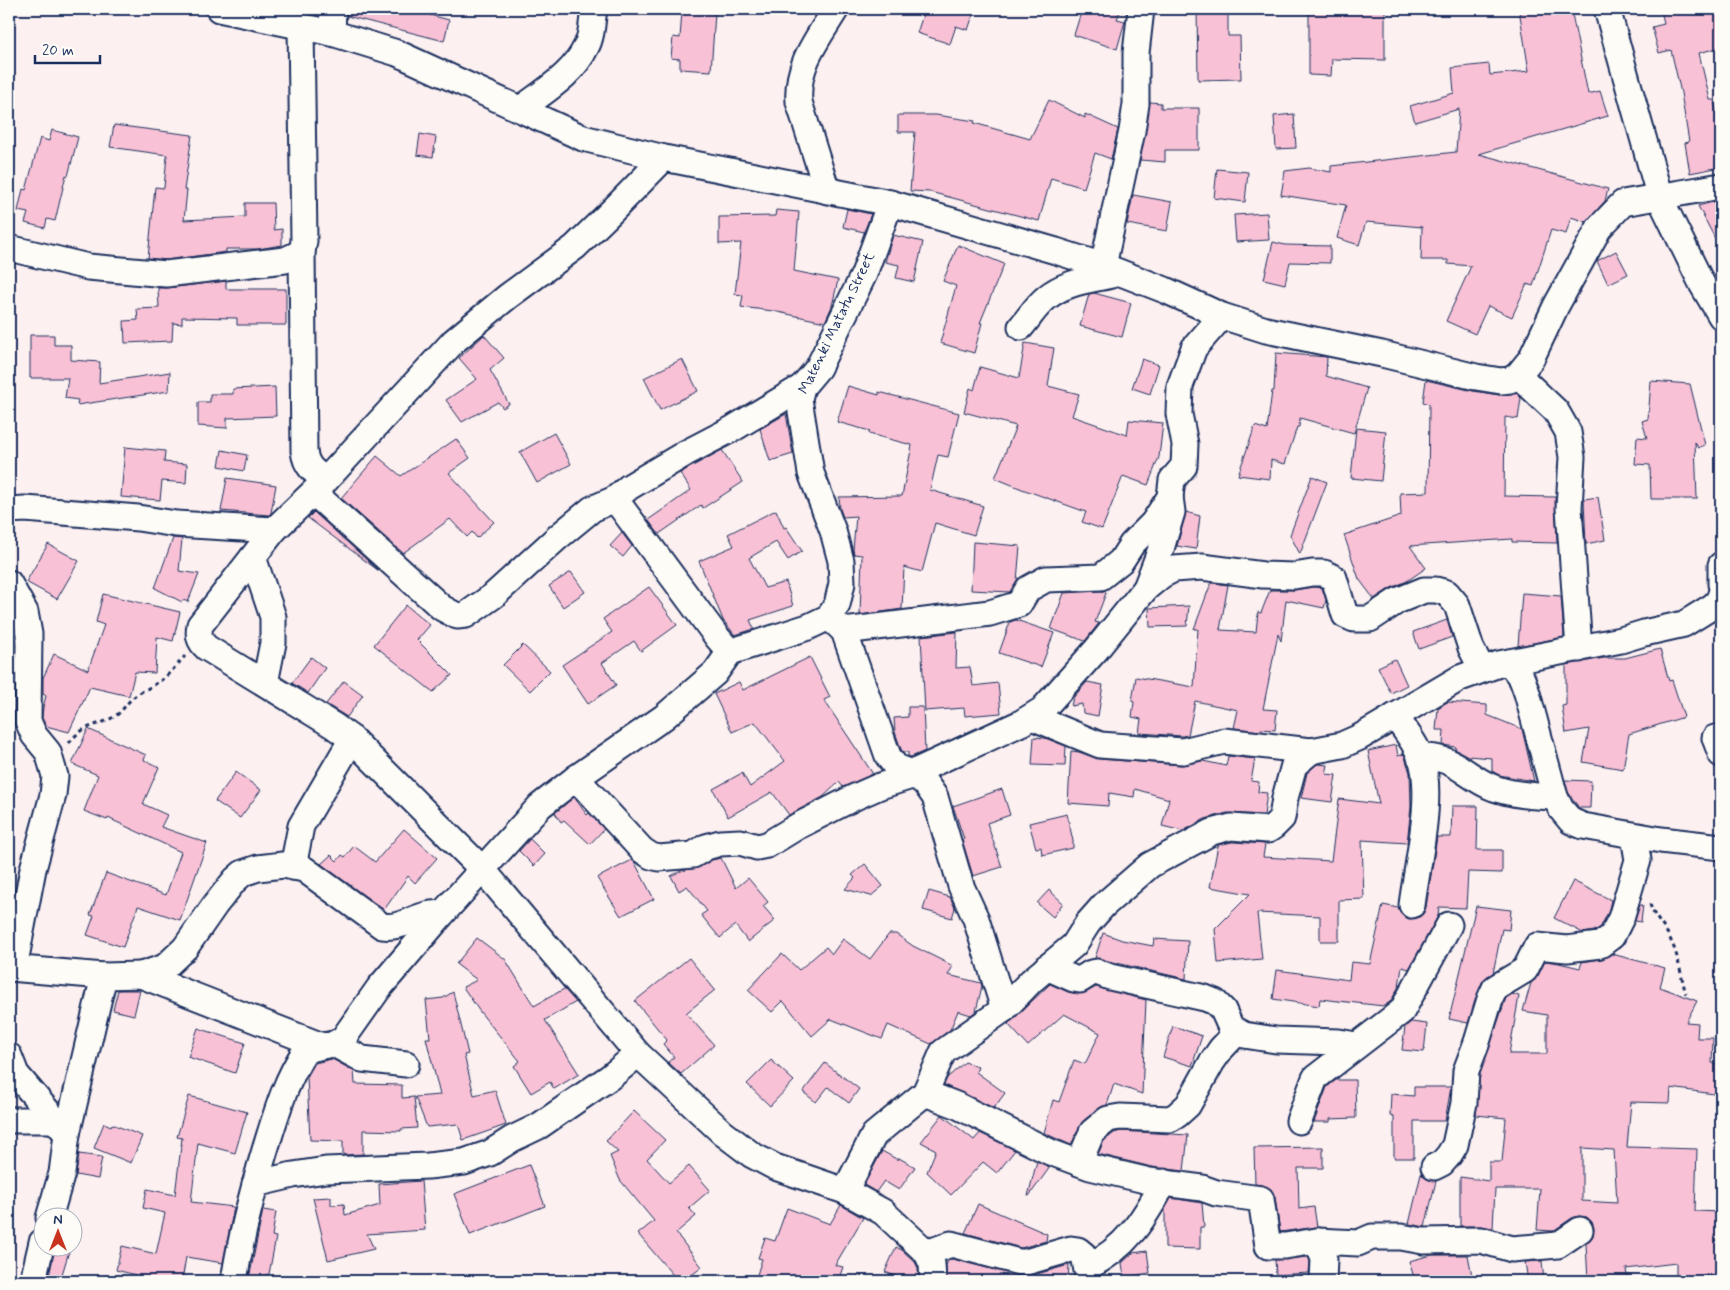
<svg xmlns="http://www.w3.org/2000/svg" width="1730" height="1290" font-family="Mynerve,sans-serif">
	<rect width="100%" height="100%" fill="#fcf0f0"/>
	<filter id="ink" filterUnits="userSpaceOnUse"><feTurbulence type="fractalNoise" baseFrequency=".02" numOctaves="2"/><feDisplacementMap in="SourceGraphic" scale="10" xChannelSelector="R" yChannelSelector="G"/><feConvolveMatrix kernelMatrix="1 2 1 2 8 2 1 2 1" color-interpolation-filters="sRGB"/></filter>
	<g filter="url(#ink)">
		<g fill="#f9c1d5" stroke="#1b2f5e" fill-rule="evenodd">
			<path d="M347 9H407L449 20 444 41 347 16Z"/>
			<path d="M913 9H975L968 30 956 26 950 44 917 33 923 15 912 12Z"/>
			<path d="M1082 9H1121L1117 19 1125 21 1117 49 1074 35Z"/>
			<path d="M1197 9H1228V36H1240L1241 79 1198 80Z"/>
			<path d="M1309 9H1385V60L1332 59 1331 76 1309 75Z"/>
			<path d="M1519 9H1571L1588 94 1600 91 1608 116 1479 154 1608 189 1605 201 1586 222 1571 217 1566 234 1551 230 1533 286 1527 284 1512 317 1488 306 1475 334 1446 321 1471 266 1448 264V260H1421L1422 227 1366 222 1359 245 1337 238 1346 205 1281 195 1285 171 1309 168 1331 172V166L1456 152 1459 109 1415 122 1410 106 1454 93 1452 68 1489 64 1490 75 1529 71Z"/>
			<path d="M1661 9H1719L1721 19V47L1699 53 1710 100H1714L1721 138V167L1690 173 1685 143 1689 142 1681 93 1671 50 1659 53 1652 27 1664 24Z"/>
			<path d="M682 11 715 13 711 71 680 69V59L671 58 673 37 680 38Z"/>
			<path d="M1049 100 1085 118V114L1118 129 1111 159 1095 153 1084 188 1051 178 1039 221 930 192 910 191 915 132H898V115H936L975 121 974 123 1030 139Z"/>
			<path d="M1150 102 1161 103V108H1199V150H1165V162L1140 160Z"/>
			<path d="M1294 114 1296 148 1276 149 1274 116Z"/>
			<path d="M114 125 192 135 184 190H187L184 220 245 217V203H273L274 230 282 229V245L258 249H226V252L166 260 148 258 155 187 164 188 167 155 110 147Z"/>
			<path d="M52 130 78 137 68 176 66 175 55 221 47 219 45 228 25 223 28 213 18 211 23 189 26 190 40 138 49 141Z"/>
			<path d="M420 134 436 137 433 157 417 155Z"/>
			<path d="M1217 169 1248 172 1245 202 1214 198Z"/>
			<path d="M1133 195 1172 202 1167 231 1127 224Z"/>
			<path d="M1717 201 1721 209V250L1698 206Z"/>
			<path d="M847 209 871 214 864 232 843 227Z"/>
			<path d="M776 210 799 212 794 271 838 280 832 306 825 322 773 311 741 307 743 295 735 294 741 243 719 244V217L775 216Z"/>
			<path d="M1267 213 1269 240 1236 242 1234 215Z"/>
			<path d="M893 235 923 242 914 282 896 278 899 265 885 262Z"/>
			<path d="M1273 242 1285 245 1330 246V263L1290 262 1285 284 1264 279Z"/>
			<path d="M958 245 1004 264 980 323H982L974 353 940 343 956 286 943 281Z"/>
			<path d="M1616 251 1628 274 1608 284 1597 261Z"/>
			<path d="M226 281V289H286V325H237V318L182 317V324L173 323 172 341 125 343 124 321 138 320 137 309 159 308 158 288H168Z"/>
			<path d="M1094 293 1131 303 1122 337 1080 326 1089 294Z"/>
			<path d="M30 335H54V345H71V360L100 362 99 383 170 372 169 391 77 405 78 400 65 398 68 378H30Z"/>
			<path d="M484 335 504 358 490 370 509 404 503 408 498 402 462 422 446 400 477 379 459 358Z"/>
			<path d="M1025 343 1054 348 1048 386 1079 394 1072 416 1127 435 1129 420 1163 423 1159 457 1148 485 1123 476 1102 529 1082 522 1086 512 1022 489 995 478 1016 426 964 412 970 388 974 390 980 367 1019 378Z"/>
			<path d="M1276 353 1327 357 1326 376 1367 388 1354 433 1300 418 1299 427H1297L1285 464 1271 460 1270 479 1238 475 1255 426 1267 430 1272 391H1274Z"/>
			<path d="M682 359 698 391 660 410 644 378Z"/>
			<path d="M1142 359 1159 365 1150 394 1132 388Z"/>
			<path d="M1426 380 1473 391 1499 395 1516 393 1521 398 1518 419 1505 417 1504 496 1555 497 1557 543 1512 542V539L1410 546 1426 568 1407 581 1389 589 1374 599 1359 579 1344 535 1401 516 1400 493 1428 492 1429 404 1423 402Z"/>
			<path d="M1651 381 1690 384 1705 445 1698 448 1695 442 1697 499H1651L1650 465 1635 464 1637 437 1647 438 1642 421 1648 419Z"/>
			<path d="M848 386 879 395V392L959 413 948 457 938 455 930 490 983 506 974 535 935 523 922 572 904 567 902 609 860 615 862 555 854 554 853 550 856 516 843 517 840 509 839 497 902 496 912 445 869 434 870 431 837 422Z"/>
			<path d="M275 387 276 416 227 418V428L198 426V402H210V394H233V389Z"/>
			<path d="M786 414 793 454 770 461 760 429Z"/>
			<path d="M1356 428 1386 431 1381 481 1351 478Z"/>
			<path d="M554 433 571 464 537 483 520 452Z"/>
			<path d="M456 439 470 458 449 473 494 522 477 538 472 532 467 537 450 519 403 553 341 498 377 456 401 476Z"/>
			<path d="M125 447 165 451 164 462 187 464 186 483 162 481 160 500 121 497Z"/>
			<path d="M222 450 247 455 244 471 219 466Z"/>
			<path d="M722 450 743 482 703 508 701 505 659 534 648 520 691 490 680 473Z"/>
			<path d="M1312 476 1327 482 1300 554 1290 535Z"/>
			<path d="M227 478 276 485 271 513 269 515 221 511Z"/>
			<path d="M1598 497 1605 540 1586 544 1584 499Z"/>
			<path d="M776 510 784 528 786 527 802 551 788 560 776 542 749 558 765 588 786 582 793 606 750 620 754 629 735 635 723 620 699 561 734 546 728 534Z"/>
			<path d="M314 512 379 571 308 518Z"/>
			<path d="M1186 512 1200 516 1196 549 1177 546Z"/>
			<path d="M622 533 632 546 623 557 610 546Z"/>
			<path d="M173 538 182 539 179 571 199 574 188 602 183 600 182 602 155 588Z"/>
			<path d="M973 542 1020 546 1017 581 1010 592 971 590Z"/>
			<path d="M48 544 79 561 57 599 26 582Z"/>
			<path d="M571 572 585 592 563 607 549 586Z"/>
			<path d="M1211 583 1228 585 1220 630 1256 632 1258 612 1261 613 1270 590H1294L1313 587 1322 588 1326 600 1324 608 1286 600 1281 641 1278 634 1263 709 1277 710 1275 730 1261 729V731L1234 728 1238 710 1195 701 1188 735 1182 736 1139 733 1141 719 1132 717 1134 702 1132 701 1136 677 1194 687 1198 629H1194Z"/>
			<path d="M649 587 677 625 641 651 634 641 602 663 616 685 588 704 562 665 612 632 603 619Z"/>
			<path d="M1101 591 1106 593 1095 622 1099 623 1085 641 1051 629 1064 593Z"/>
			<path d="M1522 593 1561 596 1564 637 1518 646Z"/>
			<path d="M103 594 180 612 173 641 157 637 155 673 135 672 129 696 90 687 69 732 46 726 42 718 43 707 46 696 43 694V678L54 654 88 670 104 625 96 622Z"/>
			<path d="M406 605 430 625 417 640 452 675 433 692 374 645Z"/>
			<path d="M1189 606 1187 626 1150 627 1149 608Z"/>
			<path d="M1016 620 1054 633 1041 667 999 653 1010 622Z"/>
			<path d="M1447 620 1452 637 1419 649 1413 632Z"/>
			<path d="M957 632 956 668 970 667 973 686 998 683 1001 713 965 716 964 708 925 711 921 636Z"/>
			<path d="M523 645 550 671 530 691 503 665Z"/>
			<path d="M1660 649 1669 681 1672 680 1684 717 1629 734 1623 769 1583 762 1589 729 1566 733 1562 706 1566 705V665L1604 658H1625Z"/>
			<path d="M311 657 325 668 308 693 292 683Z"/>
			<path d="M810 657 830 697 824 700 873 774 843 787 839 782 823 797 789 815 772 792 728 817 713 789 742 773 750 787 785 761 755 722 732 732 714 694 739 682 743 690Z"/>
			<path d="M1395 659 1407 685 1391 693 1378 667Z"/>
			<path d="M344 681 363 695 347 717 326 704Z"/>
			<path d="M1087 682 1103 685 1098 716 1083 713 1082 704 1071 706 1073 698Z"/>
			<path d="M1447 702 1487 705V715L1522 729 1534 781 1499 775 1492 771V758L1468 756 1455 749 1456 747 1443 745 1444 730H1436L1438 708Z"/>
			<path d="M908 707H923L925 751 911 757 908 756V752H903L901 749 895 732 894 718 908 717Z"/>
			<path d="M88 729 146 755 144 760 159 767 143 804 167 815 161 827 207 843 180 920 138 906 123 947 87 935 94 916 90 915 106 873 166 895 181 852 108 818 107 820 84 811 98 775 72 764Z"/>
			<path d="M1034 737 1045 738 1066 746 1065 766 1032 765Z"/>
			<path d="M1396 745 1398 756 1404 754 1410 773 1411 807 1407 843 1362 840 1364 899 1339 900V941H1320V916L1257 913 1262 959 1218 963 1215 929 1250 894 1210 887 1218 845 1232 842 1265 844 1263 857 1331 861 1339 799 1379 804 1368 751Z"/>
			<path d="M1071 751 1079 752 1099 759 1182 765 1203 761 1226 766 1228 756 1255 759 1251 781 1259 782 1258 792 1267 793 1264 815 1227 813 1205 819 1183 831 1162 826 1169 799 1135 789 1134 797 1109 793 1108 806 1068 803Z"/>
			<path d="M1317 764 1328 765 1326 774 1336 775 1332 802 1301 798 1307 773Z"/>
			<path d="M236 772 261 790 240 818 215 801Z"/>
			<path d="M1565 780 1591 781 1590 808H1579L1568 792Z"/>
			<path d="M1002 789 1010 815 987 823 1002 867 973 876 962 840 964 839 953 806Z"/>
			<path d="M574 797 587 815 589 813 604 829 590 844 564 820 561 822 555 813Z"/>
			<path d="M1452 806H1478L1477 850H1502V873L1468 872 1466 908 1439 907 1438 916 1409 969 1402 967 1399 986 1391 1001 1384 1006 1320 999 1319 1006 1273 999 1277 970 1349 980 1351 962 1370 964 1383 905 1398 908 1403 916 1409 919 1417 918 1423 914 1426 907 1437 837H1451Z"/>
			<path d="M1067 814 1073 841V848L1042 855 1041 847 1036 848 1029 823Z"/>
			<path d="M404 829 437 858 415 883 408 876 384 910 321 864 331 855 337 861 342 855 345 857 354 846 375 862Z"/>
			<path d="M530 839 545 854 534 866 519 851Z"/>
			<path d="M721 858 736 888 748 878 768 902 763 906 775 920 748 942 735 925 720 938 701 915 707 911 687 886 679 891 671 876 681 871 700 867 712 860Z"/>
			<path d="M632 860 635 863 654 899 621 916 597 878Z"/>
			<path d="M865 864 883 886 871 896 845 889 855 878 852 875Z"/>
			<path d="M1573 881 1611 900 1608 913 1601 927 1594 931 1583 933 1554 918Z"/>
			<path d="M1049 890 1063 903 1053 917 1037 903Z"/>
			<path d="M929 891 950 897 955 908 952 918 923 910Z"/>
			<path d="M1640 905H1643L1641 922 1635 921Z"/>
			<path d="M1476 906 1511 910 1509 930 1502 929 1493 973 1482 982 1468 1023 1449 1019Z"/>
			<path d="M1103 933 1122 940 1153 946 1154 939 1188 941 1186 979 1095 958Z"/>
			<path d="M889 934H896L913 946 953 966 948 975 981 983 982 986 976 1011 971 1015 958 1011 950 1030 931 1044 888 1025 882 1039 831 1019 812 1036 783 1001 772 1012 748 990 782 954 799 970 826 947 832 954 843 939 870 959Z"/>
			<path d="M477 938 505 959 534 1006 564 989 576 1002 545 1020 579 1074 554 1089 550 1082 531 1093 514 1066 520 1061 480 1012 463 987 477 980 456 964Z"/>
			<path d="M1612 954 1665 968 1660 987 1697 1001 1686 1022 1698 1023 1697 1038H1713L1712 1063 1721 1064V1095L1671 1088 1670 1103 1631 1102 1627 1147 1697 1149 1695 1211 1721 1212V1275L1676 1277V1263L1626 1269 1628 1281H1588L1586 1244 1593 1236 1594 1229 1592 1222 1587 1217 1578 1216 1572 1218 1553 1231 1537 1230 1540 1189H1495L1493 1228 1481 1226H1460V1177L1489 1181V1162H1502L1506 1118 1476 1115 1480 1074 1506 998 1512 994 1519 996 1509 1054H1547V1015L1523 1011 1531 983 1538 976 1545 961 1559 963 1580 968 1582 962 1602 959ZM1582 1148 1614 1150 1617 1203 1582 1201Z"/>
			<path d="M689 958 715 990 686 1013 714 1045 681 1074 668 1062 674 1057 663 1044 667 1040 635 1001Z"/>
			<path d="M1050 984 1068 992 1078 994 1087 992 1096 987 1146 1000 1142 1094 1114 1084 1107 1105 1099 1108 1083 1121 1071 1145 1044 1133 1053 1100 1059 1102 1074 1060 1085 1064 1100 1033 1064 1014 1028 1046 1008 1024Z"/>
			<path d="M118 990H140L134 1015 113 1010Z"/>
			<path d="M453 992 468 1054 464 1055 474 1095 495 1090 506 1125 463 1140 458 1124 427 1127 415 1097 440 1095 426 1038H430L426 1000 443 998Z"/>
			<path d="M1411 1022 1427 1024 1424 1052 1402 1050 1405 1027Z"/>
			<path d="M1173 1026 1202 1036 1192 1066 1163 1057Z"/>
			<path d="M198 1028 245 1043 235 1073 188 1057Z"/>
			<path d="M332 1059 354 1071 355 1084 402 1085V1098L414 1097 417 1128 401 1129V1131L363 1130V1154L343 1155V1141L310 1140 307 1077 315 1063Z"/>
			<path d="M771 1060 794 1081 770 1106 747 1084Z"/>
			<path d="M965 1062 978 1067 976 1072 1005 1093 994 1108 944 1085 947 1078Z"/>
			<path d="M825 1063 859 1089 849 1103 828 1087 816 1102 803 1092Z"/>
			<path d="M1336 1080H1355L1356 1118 1330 1119V1122H1314L1327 1087Z"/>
			<path d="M1414 1087H1451L1445 1121H1414V1158H1394V1117L1390 1116 1391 1094 1414 1096Z"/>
			<path d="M189 1096 247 1112 235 1153 198 1143 191 1202 234 1207 223 1263 186 1257 182 1281H135L136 1275 116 1270 122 1246 156 1254 165 1213 143 1208 147 1189 175 1195 182 1138 177 1137Z"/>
			<path d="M634 1111 665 1140 647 1159 669 1183 689 1166 710 1190 689 1208 696 1216 676 1233 702 1267 684 1281H678L638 1234 654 1221 620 1180 610 1156 618 1152 606 1141Z"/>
			<path d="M942 1115 974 1140 980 1133 1015 1150 997 1173 983 1162 951 1195 927 1172 936 1150 921 1142Z"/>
			<path d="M104 1123 111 1126 112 1124 142 1136 131 1163 94 1148Z"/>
			<path d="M1121 1131 1188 1135 1184 1171 1152 1167 1098 1154 1104 1141 1114 1133Z"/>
			<path d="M1323 1147V1168H1298L1299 1209 1314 1207 1317 1227 1280 1232 1275 1197 1271 1189 1263 1185 1255 1184 1254 1148Z"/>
			<path d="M882 1151 898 1160 899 1158 915 1167 899 1190 884 1181 876 1192 864 1185Z"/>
			<path d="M79 1154 102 1157 98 1179 76 1175Z"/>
			<path d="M1037 1161 1050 1167 1029 1196H1028Z"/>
			<path d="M529 1165 545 1206 470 1235 454 1194Z"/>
			<path d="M1421 1174 1427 1179 1436 1181 1425 1227 1409 1224Z"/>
			<path d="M421 1181 425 1230 367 1234 374 1249 328 1260 313 1198 331 1197V1205L344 1204 345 1215 380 1205 379 1184Z"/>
			<path d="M1171 1198 1202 1203 1204 1227H1200V1249L1165 1248V1209Z"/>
			<path d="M978 1204 1047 1234 1046 1241 1021 1248 965 1233Z"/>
			<path d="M841 1205 863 1218 835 1265 843 1267 838 1281H755L762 1259 758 1258 765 1238 775 1241 787 1208 830 1224Z"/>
			<path d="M263 1210 276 1212 272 1236 276 1237 269 1274 249 1279Z"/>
			<path d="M896 1247 902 1250 915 1262 918 1268 919 1281H908L885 1272Z"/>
			<path d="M55 1248H70L60 1281H48Z"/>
			<path d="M1147 1251 1150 1273 1124 1277 1122 1263 1133 1253Z"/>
			<path d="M1432 1255H1468L1473 1281H1415L1409 1261Z"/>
			<path d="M1308 1257 1310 1261 1309 1273 1276 1275 1275 1260Z"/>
			<path d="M952 1259 1019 1276H1030L1069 1265 1068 1281H947L946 1265 948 1261Z"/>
			<path d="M1542 1261 1544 1281H1528L1525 1262Z"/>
		</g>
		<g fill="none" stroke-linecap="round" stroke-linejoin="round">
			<defs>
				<g id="minor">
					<path d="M219 9 332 33 397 53 583 138 664 158 890 203 1056 251 1103 266 1165 290 1222 316 1266 330 1382 354 1476 377 1501 381 1510 380 1518 375 1531 359 1556 306 1599 228 1623 203 1721 186"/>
					<path d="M1607 9 1660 198 1702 284 1721 316"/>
					<path d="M332 33 333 9"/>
					<path d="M521 109C544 91 573 75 586 47 592 37 592 21 594 9"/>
					<path d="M664 158 614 209 575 247 507 297 454 341 326 480 274 530 200 625C198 635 199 641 207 648L334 726 352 739 483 870 638 1054 723 1133 752 1155 775 1167 845 1191 883 1212 927 1253 932 1264 933 1281"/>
					<path d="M827 191 799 102C796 65 817 40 836 9"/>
					<path d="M9 248 88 267 166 274 285 260 302 252 304 241 301 27"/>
					<path d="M302 252 304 451C306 467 314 472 326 480"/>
					<path d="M1103 266 1132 131 1136 104V53L1141 9"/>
					<path d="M1021 327C1029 318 1036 306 1046 298 1067 280 1095 280 1120 273"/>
					<path d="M1518 375 1556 411 1568 432 1572 457 1569 508 1579 649"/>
					<path d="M314 493 442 608 457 616 466 615 493 596 558 537 592 509 615 499 629 487 686 453 734 428 802 387"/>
					<path d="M615 499 717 637 730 652"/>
					<path d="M9 510 25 509 138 518 176 524 274 530"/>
					<path d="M253 557 273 617V643L265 683"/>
					<path d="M1721 565V584"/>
					<path d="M9 583 25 612 29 634 28 721 34 735 48 752 55 776 53 795 33 869 14 968"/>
					<path d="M1146 588 1161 549 1172 512 1170 497 1172 480 1184 466 1185 444 1179 414 1180 386 1194 348 1222 316"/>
					<path d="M829 617 844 631 888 756 896 767 912 773 925 783 935 797 961 886 976 919 1004 1009"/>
					<path d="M844 631 990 613 1019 604 1028 589 1046 579 1101 577 1121 561 1132 544 1153 523 1170 497"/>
					<path d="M1509 662 1522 679 1527 693 1555 797 1561 809 1571 821 1583 826 1661 840 1721 847"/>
					<path d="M1395 716C1404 729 1414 741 1420 755 1435 791 1417 865 1412 905"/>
					<path d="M1032 717 1100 745 1183 751 1224 741 1311 751 1342 745 1360 737 1460 678 1499 664 1621 640 1644 633 1684 624 1713 606 1719 600 1721 594"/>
					<path d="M1715 738 1721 754"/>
					<path d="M1420 757C1457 756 1463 776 1494 788 1514 795 1534 796 1555 797"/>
					<path d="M912 773 1021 723 1042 710 1096 650 1146 588 1162 575 1174 569 1202 567 1263 575 1294 576 1312 573H1324L1334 578 1345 615 1354 619H1370L1397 601 1424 590H1436L1447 593 1457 605 1471 648 1482 669"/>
					<path d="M576 778 642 850 651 856 659 858 693 855 706 847 720 843 740 842 757 847 767 845 798 826 855 797 880 786 915 775"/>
					<path d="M293 867 301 826 352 739"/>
					<path d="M1047 967 1074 979 1080 980 1091 973 1097 972 1110 977 1205 998 1215 1002 1223 1010 1231 1028 1244 1035 1276 1040 1339 1042 1356 1045"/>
					<path d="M9 968 104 976 141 975 322 1046 334 1044 343 1039 379 988 442 914 540 806 576 778 664 717 715 673 730 652 808 627 829 617 837 605 842 583 841 561 833 531 811 473 799 399 802 387 818 368 864 274 890 203"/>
					<path d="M141 975 165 967 185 948 215 905 235 880 243 873 258 868 283 865 304 869 382 926C404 930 421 910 442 914"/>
					<path d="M334 1044 362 1059 406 1064"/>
					<path d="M9 1056 16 1074 67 1134"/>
					<path d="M925 1093 956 1105 1050 1152 1090 1167 1149 1181 1202 1188 1216 1193 1261 1199 1268 1246H1285L1317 1241 1358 1243 1372 1237H1401L1423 1241 1481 1240 1512 1249 1558 1245 1580 1230"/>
					<path d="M9 1120H56"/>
					<path d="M1299 1121 1315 1078 1402 1011 1449 925"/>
					<path d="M1079 1163 1092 1132 1108 1119 1120 1117 1170 1119 1177 1115 1188 1105 1212 1062 1221 1049 1237 1032"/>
					<path d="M1434 1167 1442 1163 1449 1155 1455 1145 1464 1103 1466 1071 1477 1042 1490 999 1495 988 1525 970 1537 946 1567 949 1600 945 1612 936 1621 918 1638 860 1634 836"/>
					<path d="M255 1184 293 1175 326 1170 428 1166 464 1162 490 1153 512 1139 539 1126 610 1077 638 1054"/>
					<path d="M845 1191 874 1135 925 1093 943 1052 1004 1009 1031 981 1074 945 1088 923 1104 905 1150 865 1212 832 1231 827 1268 830 1274 826 1282 818 1285 798 1294 765 1311 751"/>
					<path d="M49 1218 62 1173 67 1134 104 976"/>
					<path d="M1317 1241 1324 1259 1323 1281"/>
					<path d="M927 1253 951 1244 1019 1262H1026L1071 1249 1078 1250 1084 1255 1089 1281"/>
					<path d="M1087 1267C1126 1249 1144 1219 1164 1182"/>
					<path d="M33 1281 42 1242"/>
					<path d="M234 1281C241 1236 252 1193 265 1150 276 1115 285 1081 306 1050L322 1046"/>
				</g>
			</defs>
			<use href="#minor" stroke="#1b2f5e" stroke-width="29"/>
			<g stroke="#1b2f5e" stroke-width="3" stroke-dasharray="4 4" stroke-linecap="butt">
				<path d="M69 743C85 722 99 728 118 714 124 709 128 701 134 697 141 691 150 688 157 683 168 676 177 665 185 656"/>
				<path d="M1650 904C1654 919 1666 927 1671 941 1679 957 1681 977 1686 994"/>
			</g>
			<use href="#minor" stroke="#fdfcf7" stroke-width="25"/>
		</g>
	</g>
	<g text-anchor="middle" stroke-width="4" stroke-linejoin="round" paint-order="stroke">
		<g font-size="15" fill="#1b2f5e" stroke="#fdfcf7">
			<text transform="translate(836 323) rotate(-64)" y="5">Matenki Matatu Street</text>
		</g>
	</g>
	<rect width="1730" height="1290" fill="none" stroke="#fdfcf7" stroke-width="30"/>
	<rect x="15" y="15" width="1700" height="1260" fill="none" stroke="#1b2f5e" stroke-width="2" filter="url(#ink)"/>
	<g transform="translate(58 1232)"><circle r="24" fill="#fdfcf7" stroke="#a3aaba"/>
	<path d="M0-4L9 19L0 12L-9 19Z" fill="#c8321e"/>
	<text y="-8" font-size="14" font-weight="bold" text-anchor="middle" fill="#1b2f5e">N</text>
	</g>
	<path d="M35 55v8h65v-8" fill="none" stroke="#1b2f5e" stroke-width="2.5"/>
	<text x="42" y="55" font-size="15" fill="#1b2f5e" stroke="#fdfcf7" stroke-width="4" paint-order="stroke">20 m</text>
</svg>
